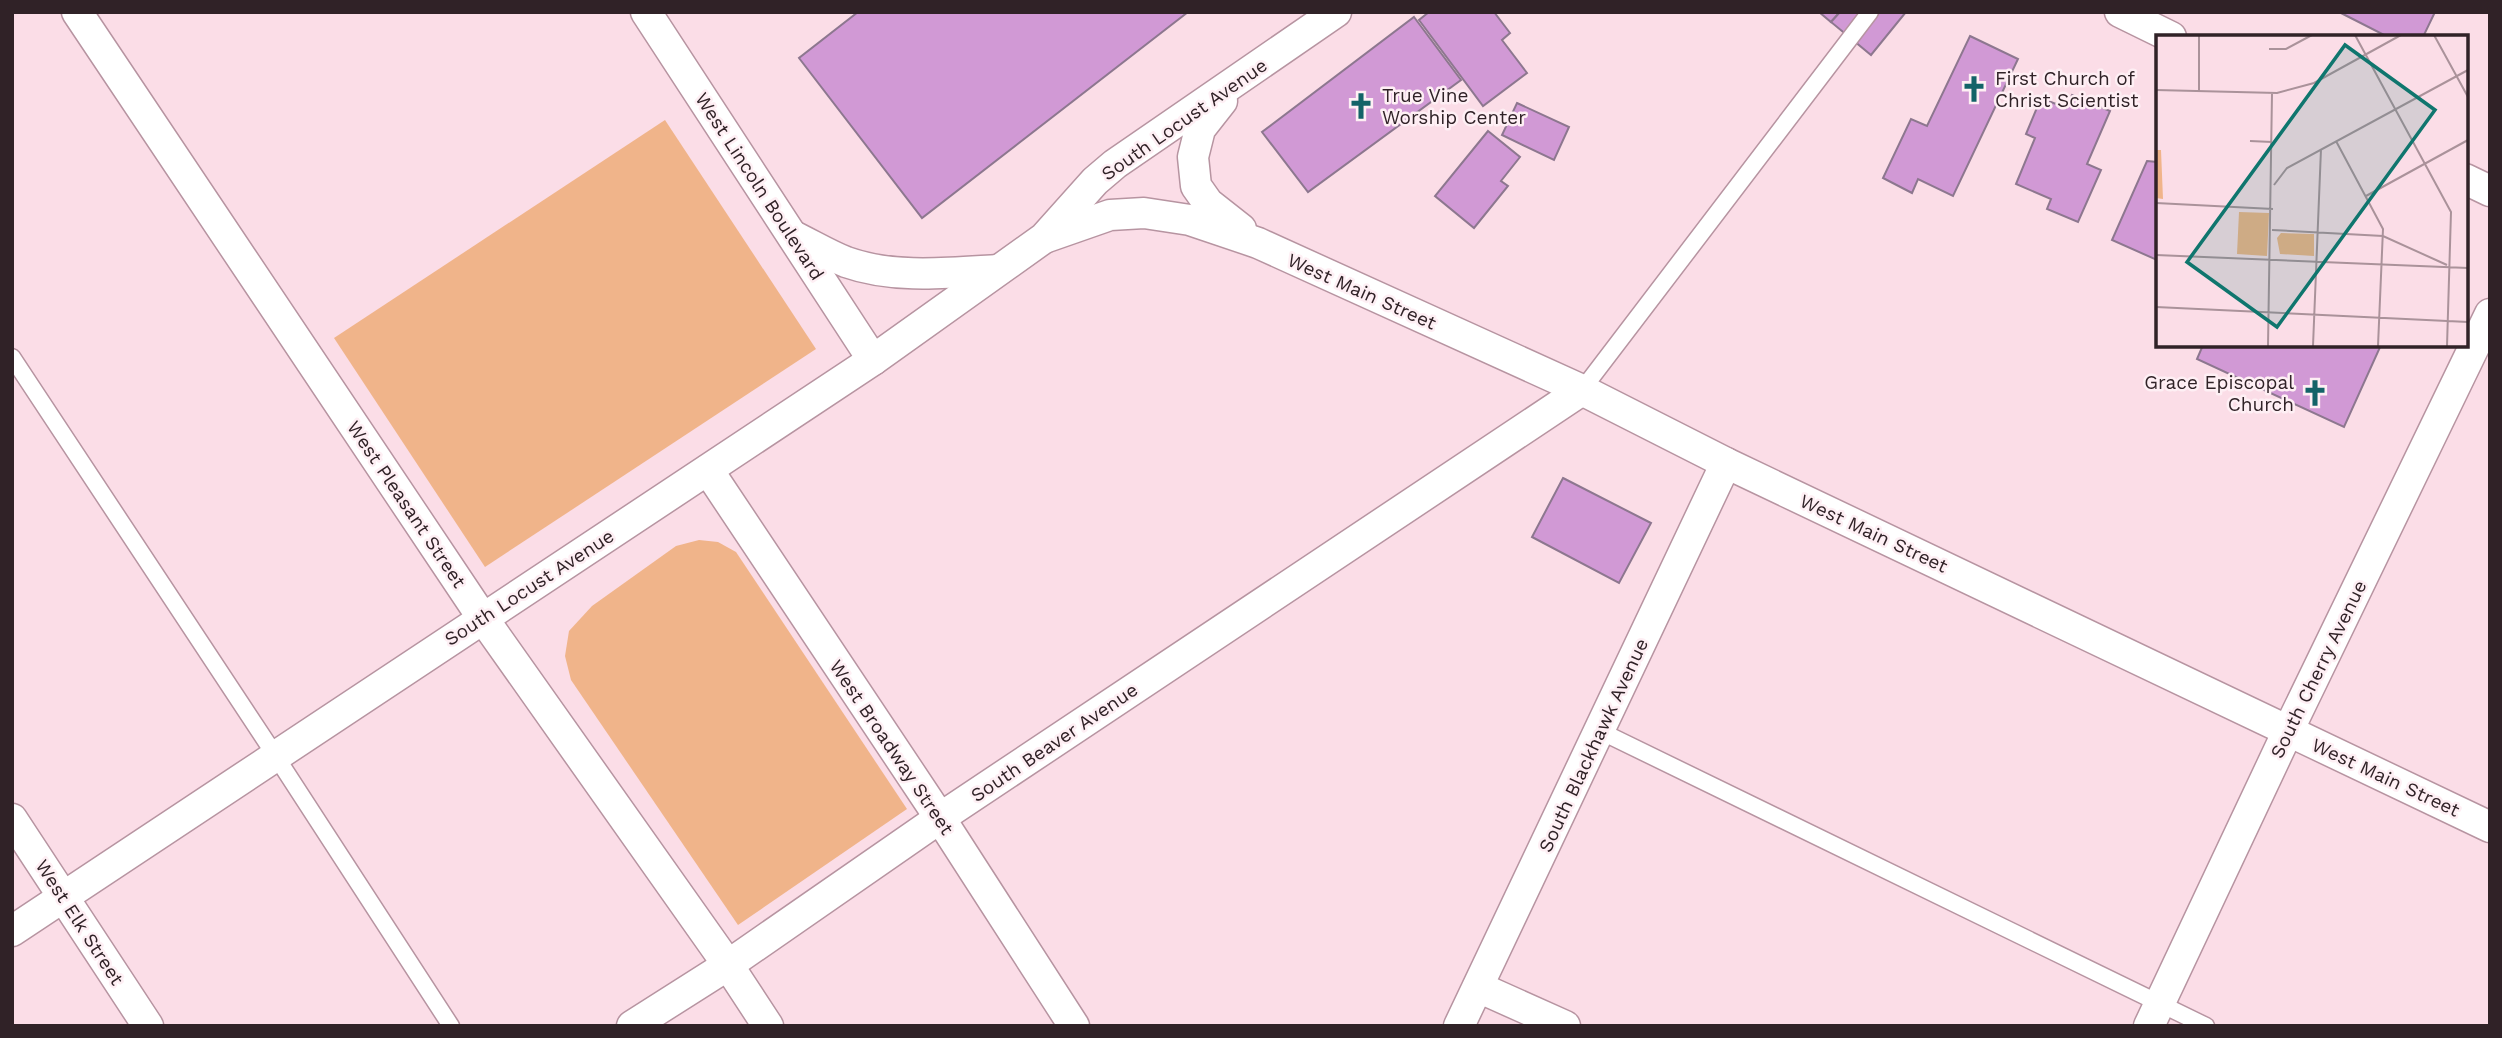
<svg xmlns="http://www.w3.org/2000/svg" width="2502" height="1038" font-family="'Work Sans',sans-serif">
	<rect width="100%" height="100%" fill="#fbdde7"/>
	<g fill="#f0b48a">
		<path d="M665 120 816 349 485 567 334 338Z"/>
		<path d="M699 540 718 542 736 552 907 809 738 925 571 680 565 656 569 631 592 606 676 546Z"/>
	</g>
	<g fill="#d199d5" stroke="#8d778f" stroke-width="2">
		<path d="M858 12H1188L922 218 799 58Z"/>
		<path d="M1429 12H1494L1510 33 1502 40 1527 73 1483 106 1419 20Z"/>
		<path d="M1819 12H1840L1831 22Z"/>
		<path d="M1840 12H1906L1871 55 1831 22Z"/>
		<path d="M2339 12H2435L2423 37H2388Z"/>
		<path d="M1414 17 1461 80 1308 192 1262 132Z"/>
		<path d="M1970 36 2018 59 1953 196 1918 179 1912 193 1883 178 1911 119 1927 126Z"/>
		<path d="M2072 95 2110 111 2087 164 2101 170 2078 222 2047 209 2051 199 2016 184 2035 138 2026 134 2041 98 2066 108Z"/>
		<path d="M1517 103 1569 127 1554 160 1502 135Z"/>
		<path d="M1488 131 1520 157 1501 181 1508 186 1474 228 1435 196Z"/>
		<path d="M2147 161 2157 162V260L2112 240Z"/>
		<path d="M2203 345H2381L2344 427 2197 359Z"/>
		<path d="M1563 478 1651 523 1619 583 1532 537Z"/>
	</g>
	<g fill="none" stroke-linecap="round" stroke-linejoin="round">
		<defs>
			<g id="lane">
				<path d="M12 357 275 755 451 1026"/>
				<path d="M1582 390 1870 12"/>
				<path d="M1600 731 2206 1026"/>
			</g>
			<g id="street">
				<path d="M77 12 482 617 728 965 768 1026"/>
				<path d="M646 12 873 360"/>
				<path d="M2120 12 2171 37"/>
				<path d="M1222 101 1200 129 1193 157 1196 186 1208 203 1241 229"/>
				<path d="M2465 179 2490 191"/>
				<path d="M793 236C810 244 828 255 846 262 894 279 948 273 998 270"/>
				<path d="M1047 237 1110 215 1144 213 1190 220 1258 243 1582 390 1726 463 2490 827"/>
				<path d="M708 470 940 818 1074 1026"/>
				<path d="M12 819 148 1026"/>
				<path d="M12 931 873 360 1044 238 1095 181 1115 164 1336 12"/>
				<path d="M1478 987 1565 1026"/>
				<path d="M632 1026 728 965 940 818 1582 390"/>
				<path d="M1459 1026 1726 463"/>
				<path d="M2149 1026 2288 731 2490 314"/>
			</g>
		</defs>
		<use href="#lane" stroke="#b794a1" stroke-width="19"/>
		<use href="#street" stroke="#b794a1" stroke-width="33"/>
		<use href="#lane" stroke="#fff" stroke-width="16"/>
		<use href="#street" stroke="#fff" stroke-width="30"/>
	</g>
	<defs>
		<symbol id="church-bare" viewBox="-9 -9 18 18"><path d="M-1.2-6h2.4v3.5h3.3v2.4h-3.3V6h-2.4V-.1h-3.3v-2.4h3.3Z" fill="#136368" stroke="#feeff4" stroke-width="2.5" paint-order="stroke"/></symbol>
	</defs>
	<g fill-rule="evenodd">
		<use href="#church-bare" x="1955" y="70" width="38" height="38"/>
		<use href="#church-bare" x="1342" y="87" width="38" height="38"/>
		<use href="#church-bare" x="2296" y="374" width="38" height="38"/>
	</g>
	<g text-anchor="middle" stroke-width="5" stroke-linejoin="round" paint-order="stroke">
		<g font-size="19" fill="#302227" stroke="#feeff4" text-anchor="start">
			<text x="1995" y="85">First Church of<tspan x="1995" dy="22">Christ Scientist</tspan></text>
			<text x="1382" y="102">True Vine<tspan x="1382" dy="22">Worship Center</tspan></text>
			<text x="2294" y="389" text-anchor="end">Grace Episcopal<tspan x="2294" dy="22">Church</tspan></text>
		</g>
		<g font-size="19" fill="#302227" stroke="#feeff4">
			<text transform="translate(1184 119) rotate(-35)" y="7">South Locust Avenue</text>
			<text transform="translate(760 186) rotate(57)" y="7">West Lincoln Boulevard</text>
			<text transform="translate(1362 291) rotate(24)" y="7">West Main Street</text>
			<text transform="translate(407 504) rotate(56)" y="7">West Pleasant Street</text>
			<text transform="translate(1874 533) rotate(25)" y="7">West Main Street</text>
			<text transform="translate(529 587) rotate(-33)" y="7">South Locust Avenue</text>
			<text transform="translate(2318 669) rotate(-64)" y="7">South Cherry Avenue</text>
			<text transform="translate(1054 742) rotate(-34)" y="7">South Beaver Avenue</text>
			<text transform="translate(1593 745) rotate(-65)" y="7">South Blackhawk Avenue</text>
			<text transform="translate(892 747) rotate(56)" y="7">West Broadway Street</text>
			<text transform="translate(2386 777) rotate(25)" y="7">West Main Street</text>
			<text transform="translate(80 922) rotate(57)" y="7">West Elk Street</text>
		</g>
	</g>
	<g transform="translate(2156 35)">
		<rect width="312" height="312" fill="#fbdde7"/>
		<path d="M0 115H5L7 164 0 163ZM83 177 113 178 111 221 81 219ZM125 198 158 199V221L124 219 121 203Z" fill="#f0b48a"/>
		<path fill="none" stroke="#aa929a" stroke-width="2" d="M43 0V56M199 0 295 177 291 311M278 0 312 62M113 14H130L156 0M0 55 121 58 158 48 245 0M94 106 116 107M180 106 227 194 222 311M118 150 131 133 312 35M210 161 312 105M0 168 117 174M116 195 227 201 291 230M0 220 312 233M0 272 312 287M112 311 116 59M157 311 165 114"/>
		<path fill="#0f766e" fill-opacity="0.15" stroke="#0f766e" stroke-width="3.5" d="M189 10 279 75 121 292 31 227Z"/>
		<rect width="312" height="312" fill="none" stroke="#302227" stroke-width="3.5"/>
	</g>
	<rect width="2502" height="1038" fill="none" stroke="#302227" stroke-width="28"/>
</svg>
